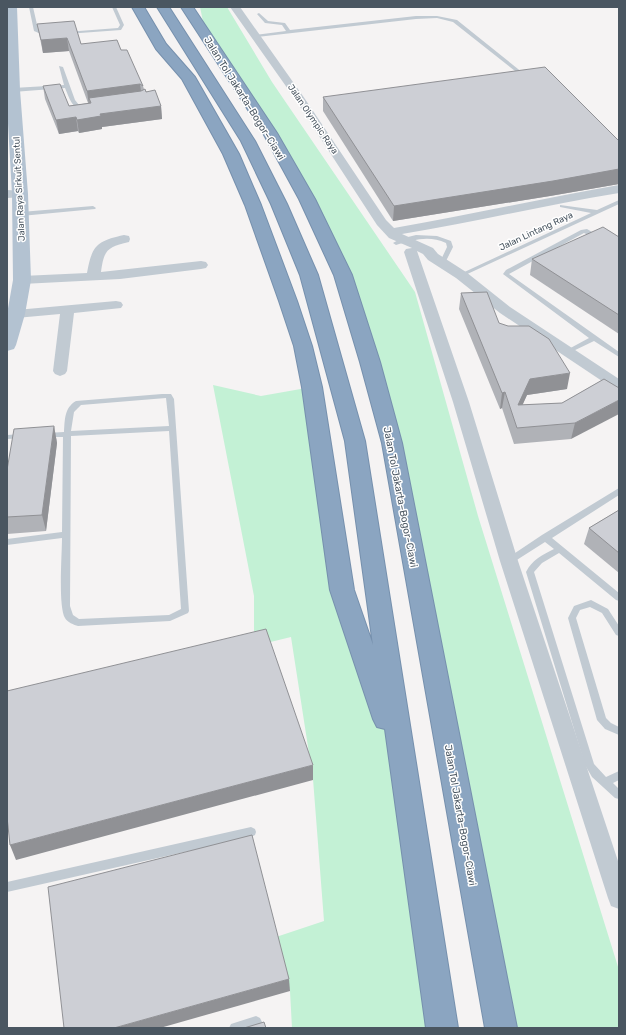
<svg xmlns="http://www.w3.org/2000/svg" width="626" height="1035" font-family="Rubik,sans-serif">
	<rect width="100%" height="100%" fill="#f5f3f3"/>
	<g fill="#c3f1d5">
		<path d="M200 7H227L272 82 415 292 478 516 619 970V1028H501L370 362 307 199 206 36Z"/>
		<path d="M213 385 261 396 312 387 342 590 404 773 442 1028H292L290 991 276 937 324 921 313 779 291 637 254 646V596Z"/>
	</g>
	<g fill="none" stroke-linecap="round" stroke-linejoin="round">
		<defs>
			<g id="highway">
				<path d="M132 7H144L166 44 195 77 239 154 261 205 297 301 312 346 322 387 354 590 373 645 345 441 300 275 271 204 241 141 157 7H169L255 141 287 204 318 275 365 441 458 1028H426L385 729 377 727 373 719 330 590 302 387 294 346 279 301 245 205 223 154 182 79 156 49Z"/>
				<path d="M181 7H193L277 133 315 199 352 275 380 362 402 443 517 1028H485L382 443 360 362 334 275 299 199 263 133Z"/>
			</g>
		</defs>
		<use href="#highway" stroke="#7690ad" stroke-width="2"/>
		<g fill="#c1cad2" fill-rule="evenodd">
			<path d="M29 7H33L38 29 42 32H51V34H41L34 31Z"/>
			<path d="M112 7H116L124 25 121 30 66 34 64 33 66 32 118 28 120 25Z"/>
			<path d="M259 13 268 21 285 23 290 30 416 16H437L457 20 528 77 524 78 453 22 437 18 416 19 257 37 255 36V35L286 31 282 25 265 23 257 14Z"/>
			<path d="M59 66 63 67 75 100 79 105 85 108V110C72 110 69 97 65 88L13 92 10 90 13 88 64 85Z"/>
			<path d="M619 200V204L463 276 461 277 458 275 591 213 560 207V205L597 210Z"/>
			<path d="M93 206 96 208 95 209 21 216 18 214 21 212Z"/>
			<path d="M587 229 602 238 601 239H597L584 233 509 274 619 352V357L594 341 569 353H565L564 352 565 351 589 338 503 274 506 270 581 230Z"/>
			<path d="M416 235 437 236 451 241 453 247 445 263H441L440 262 447 247 446 243C429 235 413 240 396 245L393 243 400 239Z"/>
			<path d="M162 394H171L174 399 189 611 188 613 170 621 78 626C74 625 67 622 65 618 58 606 62 555 62 538L7 545V539L62 532 63 437H46L42 435 46 433 64 432C65 420 64 408 76 401ZM166 398 169 426 71 431 74 412 81 405ZM169 431 181 609 169 615 79 619 73 615 70 606 71 436Z"/>
			<path d="M22 434H25L26 436 25 438 7 439V435Z"/>
			<path d="M619 488V495L552 538 619 593V601L616 600 559 553 542 563 534 572 594 764 606 777 619 771V780L613 783 619 789V799L615 798 592 777 585 765 526 572C532 560 542 555 554 549L545 542 512 563H506L505 561 506 559 542 535Z"/>
			<path d="M591 600 608 609 619 626V636L616 635 602 613 590 607 580 610 576 618 606 718 611 723 619 727V735L605 729 597 720 568 618 574 606Z"/>
			<path d="M251 827 255 829 256 832 255 835 251 837 7 892V882Z"/>
			<path d="M256 1016 260 1018 262 1022 260 1026 255 1028H229L231 1024Z"/>
		</g>
		<g fill="#c1cad2" fill-rule="evenodd">
			<path d="M230 7H240L305 99 386 220 394 228C469 215 544 198 619 185V193C546 205 475 222 402 234L433 248 438 254 466 272 510 307 619 379V391L614 389 500 313 456 278 428 260 423 254 417 251 469 402 518 561 619 864V909L611 906 608 898 500 561 453 402 404 252 406 249 412 248 389 238 377 225 295 99Z"/>
			<path d="M7 190 24 191 26 194 24 197 7 198Z"/>
			<path d="M124 235 129 236 130 239 129 242C107 247 104 250 101 272L201 261 206 262 208 265 206 268 201 269 120 279 22 284 17 283 15 280 17 277 22 276 87 273C92 245 97 241 124 235Z"/>
			<path d="M116 301 121 302 123 305 121 308 74 313 67 371 65 374 60 376 55 374 53 371 60 314 16 318 11 317 9 314 11 311 16 310Z"/>
		</g>
		<path fill="#b3c2d1" fill-rule="evenodd" d="M7 7H17L20 90 28 194 31 280 25 314 16 345 14 349 7 351V314L13 280 12 194 7 106Z"/>
		<use href="#highway" fill="#8ba5c1" fill-rule="evenodd"/>
	</g>
	<g fill="#b0b2b7">
		<path d="M37 24 81 44 121 50 143 86 144 89 161 106 162 119 102 127V129L79 133 78 131 59 134 45 99 43 86 69 106 88 103 69 51 43 53Z"/>
		<path d="M323 97 619 141V184L550 196 393 221 323 111Z"/>
		<path d="M619 237V334L530 275 532 259Z"/>
		<path d="M461 293 499 323 567 389 527 395 522 405 562 403 604 379 571 439 514 444 502 408 500 409 459 309Z"/>
		<path d="M54 426 57 443 46 531 7 534V470Z"/>
		<path d="M619 510V573L584 544 589 528Z"/>
	</g>
	<g fill="#909195">
		<path d="M67 38 69 51 43 53 41 40Z"/>
		<path d="M140 84 142 98H89L90 104 89 105 87 91Z"/>
		<path d="M161 106 162 119 102 127V129L79 133 77 120 100 114Z"/>
		<path d="M76 117 78 131 59 134 56 120Z"/>
		<path d="M619 169V184L550 196 393 221 394 206Z"/>
		<path d="M570 373 567 389 527 395 515 422 518 405 530 379Z"/>
		<path d="M505 392 502 408 500 409 502 393Z"/>
		<path d="M619 400V414L571 439 575 423Z"/>
		<path d="M54 426 57 443 46 531 42 515Z"/>
		<path d="M313 765V780L16 860 10 845Z"/>
		<path d="M289 979 290 991 160 1028H114Z"/>
	</g>
	<g fill="#cdcfd5" stroke="#909195">
		<path d="M74 21 81 44 117 40 121 50H127L143 86 140 84 87 91 67 38 41 40 37 24Z"/>
		<path d="M545 67 619 141V169L553 181 394 206 323 97Z"/>
		<path d="M60 84 69 106 91 103 89 98 141 91 145 89 146 92 155 90 161 106 100 114 101 116 77 120 76 117 56 120 43 86Z"/>
		<path d="M603 227 619 237V315L532 259Z"/>
		<path d="M487 292 499 323 508 326H529L549 339 570 373 530 379 518 405 562 403 604 379 619 388V400L575 423 517 428 505 392 502 393 461 293Z"/>
		<path d="M54 426 42 515 7 517V470L14 429Z"/>
		<path d="M619 510V553L589 528Z"/>
		<path d="M266 629 313 765 10 845 7 817V691Z"/>
		<path d="M252 835 289 979 114 1028H64L48 887Z"/>
		<path d="M264 1022 266 1028H244Z"/>
	</g>
	<g text-anchor="middle" stroke-width="3" stroke-linejoin="round" paint-order="stroke">
		<g font-size="9" fill="#4a5661" stroke="#fff">
			<text transform="translate(313 119) rotate(56)" y="3">Jalan Olympic Raya</text>
			<text transform="translate(19 189) rotate(-93)" y="3">Jalan Raya Sirkuit Sentul</text>
			<text transform="translate(536 231) rotate(-25)" y="3">Jalan Lintang Raya</text>
		</g>
		<g font-size="10" fill="#4a5661" stroke="#fff">
			<text transform="translate(245 98) rotate(58)" y="4">Jalan Tol Jakarta–Bogor–Ciawi</text>
			<text transform="translate(401 497) rotate(79)" y="4">Jalan Tol Jakarta–Bogor–Ciawi</text>
			<text transform="translate(461 815) rotate(80)" y="4">Jalan Tol Jakarta–Bogor–Ciawi</text>
		</g>
	</g>
	<rect width="626" height="1035" fill="none" stroke="#4a5661" stroke-width="16"/>
</svg>
